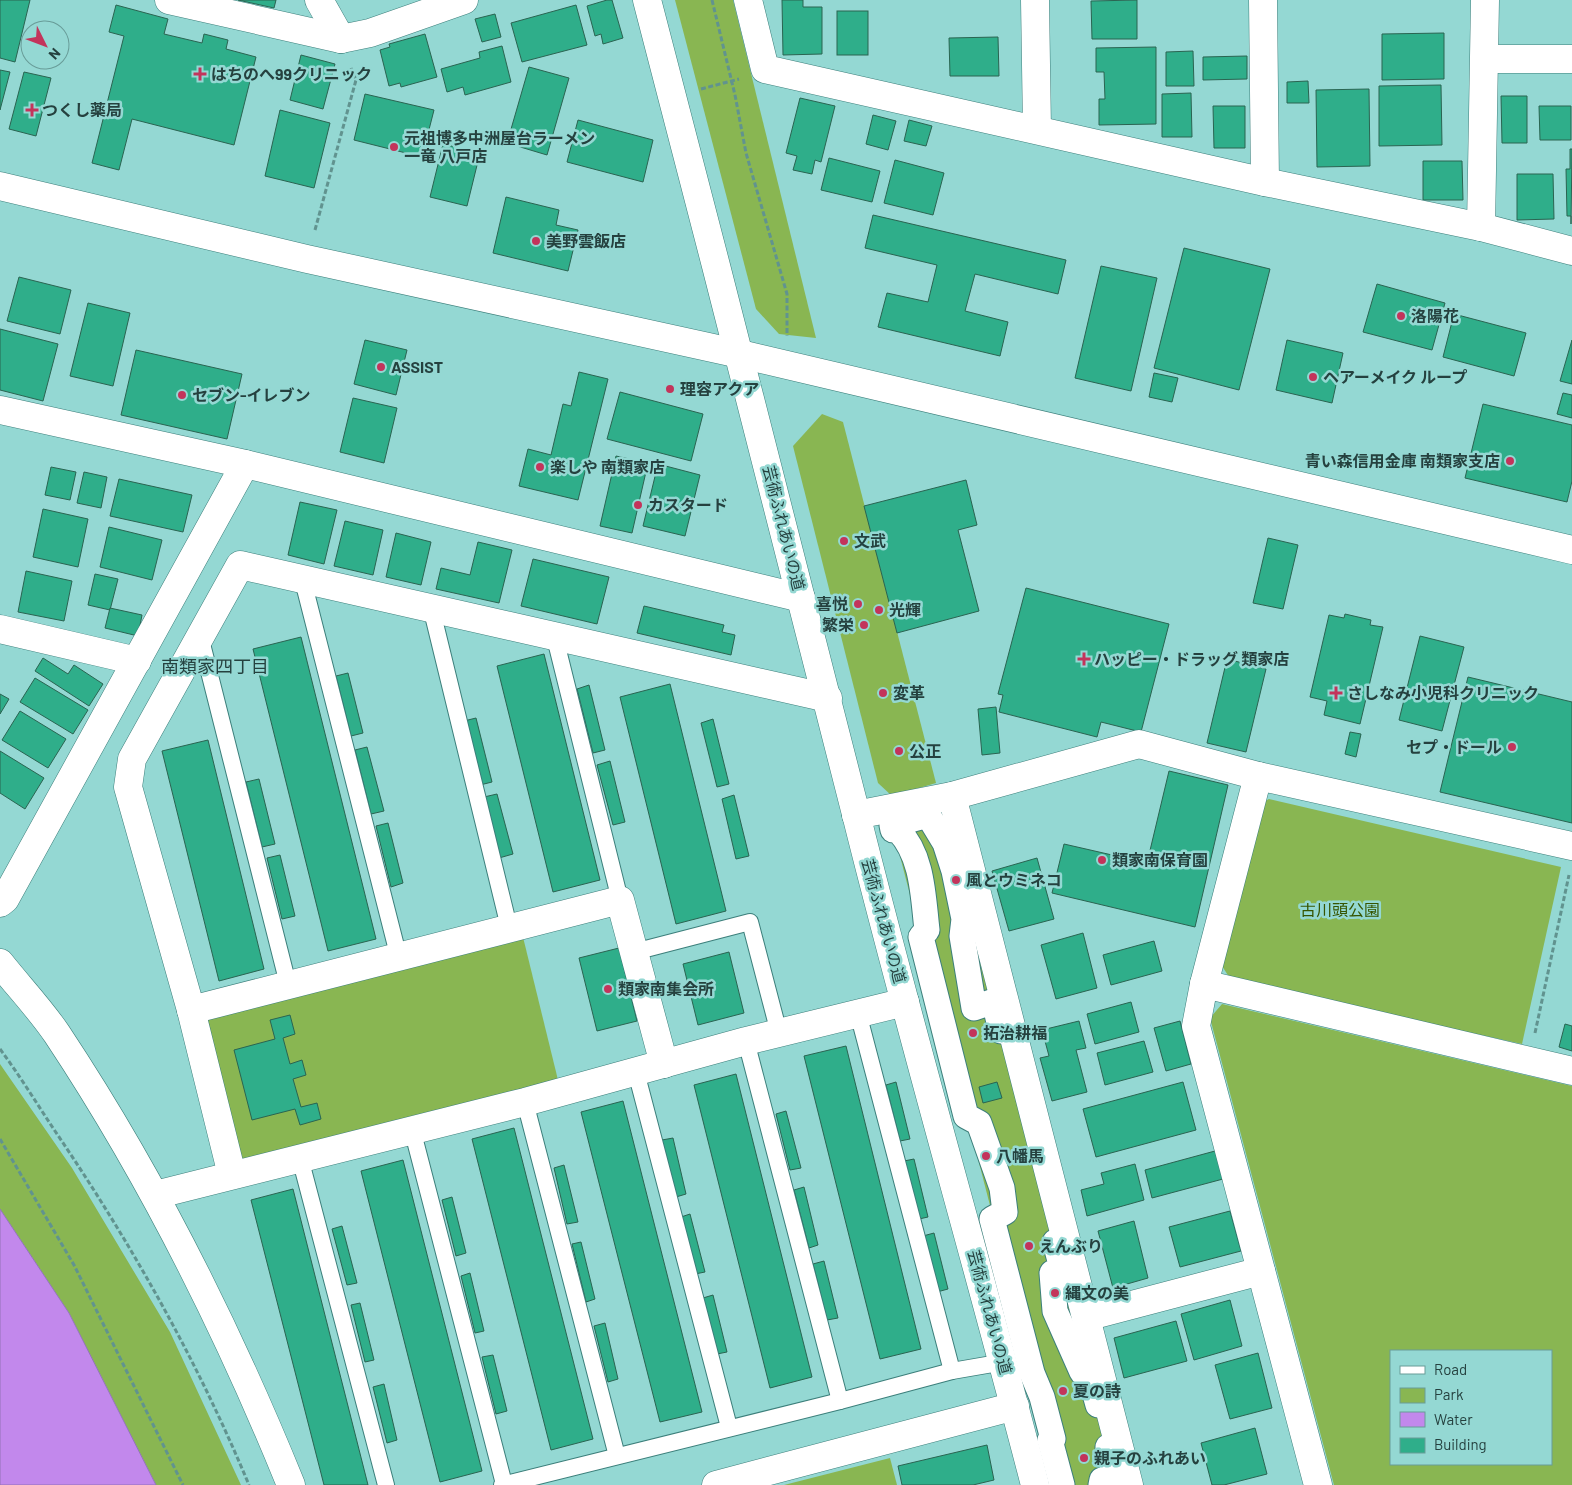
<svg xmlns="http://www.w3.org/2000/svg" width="1572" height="1485" font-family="Barlow,'Noto Sans JP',sans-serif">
	<rect width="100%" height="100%" fill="#94d8d3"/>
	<g fill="#89b652" fill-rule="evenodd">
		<path d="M675 0H733L816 338 779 334 756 309Z"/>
		<path d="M822 414 843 422 936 783 892 796 878 783 793 446Z"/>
		<path d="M1269 799 1561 867 1522 1044 1231 980 1222 966 1263 802Z"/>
		<path d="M947 823 1118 1485H1062L892 825Z"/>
		<path d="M522 933 558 1080 241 1165 201 1017Z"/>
		<path d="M1222 1004 1572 1086V1485H1334L1210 1018ZM1391 1351H1551V1464H1391Z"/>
		<path d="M0 1064 72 1168 170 1332 241 1485H156L69 1313 0 1209Z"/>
		<path d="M890 1458 897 1485H784Z"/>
	</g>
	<path fill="#c288ec" stroke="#9373b8" d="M0 1209 69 1313 156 1485H0Z"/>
	<g fill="#2fae8a" stroke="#2a6451">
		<path d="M0 0H30L15 62 0 58Z"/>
		<path d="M238 0H276L274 8Z"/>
		<path d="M607 0H612L623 38 603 44 601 34 595 36 587 6Z"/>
		<path d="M782 0H803V7H822V54L783 55Z"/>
		<path d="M1137 0V39H1092L1091 1Z"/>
		<path d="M116 5 168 19 164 34 202 43 204 34 228 40 226 49 256 57 234 145 132 119 119 170 92 163 124 36 109 32Z"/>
		<path d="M576 5 587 45 522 62 511 23Z"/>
		<rect x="837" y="11" width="31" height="44"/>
		<path d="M495 14 501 37 482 42 475 19Z"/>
		<path d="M1444 33V79L1382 80V34Z"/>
		<path d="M425 34 437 77 401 87 400 83 389 86 380 50 390 47 389 44Z"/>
		<path d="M998 37 999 76H950L949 38Z"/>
		<path d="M502 46 511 82 465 95 463 87 447 92 441 69 480 58 479 52Z"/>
		<path d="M1156 47V124L1099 125V99H1105L1104 72H1096V48Z"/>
		<path d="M1193 51 1194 86H1166V52Z"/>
		<path d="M301 55 335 64 323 109 290 100Z"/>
		<path d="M1247 56V79L1203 80V57Z"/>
		<path d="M529 67 569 78 547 155 507 143Z"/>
		<path d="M0 70 10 72 0 110Z"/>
		<path d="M24 72 51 78 36 136 9 129Z"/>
		<path d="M1308 81 1309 103H1287V82Z"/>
		<path d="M1441 85 1442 145 1379 146V86Z"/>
		<path d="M1369 89 1370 166 1317 167 1316 90Z"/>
		<path d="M1191 93 1192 137H1162V94Z"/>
		<path d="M365 94 434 110 422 157 354 140Z"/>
		<path d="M1501 96H1527V143H1502Z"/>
		<path d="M800 98 835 106 821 162 815 160 812 174 793 170 797 156 786 153Z"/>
		<path d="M1213 106H1245V148H1214Z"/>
		<path d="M1539 106H1571V140H1540Z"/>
		<path d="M280 110 330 123 314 188 265 176Z"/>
		<path d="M873 115 896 121 888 150 866 144Z"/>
		<path d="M578 120 653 140 643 182 567 162Z"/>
		<path d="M909 120 932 126 926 146 904 141Z"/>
		<path d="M443 144 480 153 467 206 430 197Z"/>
		<path d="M1570 149H1572L1571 224V216H1567L1566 169H1570Z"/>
		<path d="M829 158 880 171 872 202 821 190Z"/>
		<path d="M895 160 944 173 933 215 884 203Z"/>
		<path d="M1423 161H1462L1463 200H1423Z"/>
		<path d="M1517 174H1553L1554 219 1517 220Z"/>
		<path d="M506 197 559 210 556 225 578 230 568 271 493 253Z"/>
		<path d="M873 215 1066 260 1058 294 975 274 965 311 1008 322 1000 356 878 327 887 293 928 302 937 265 865 248Z"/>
		<path d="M1184 248 1270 269 1239 390 1154 368Z"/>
		<path d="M1101 266 1157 278 1131 391 1075 378Z"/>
		<path d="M19 277 71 290 60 334 7 321Z"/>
		<path d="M1377 284 1445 303 1432 350 1363 332Z"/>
		<path d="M88 303 130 313 113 386 70 376Z"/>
		<path d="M1454 314 1526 333 1514 376 1443 357Z"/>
		<path d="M0 329 58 344 43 401 0 390Z"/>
		<path d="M365 340 407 350 396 395 354 384Z"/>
		<path d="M1287 340 1343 353 1332 403 1276 390Z"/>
		<path d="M1572 340V384L1560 381Z"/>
		<path d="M136 350 242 374 227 439 121 415Z"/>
		<path d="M579 372 608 379 578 500 519 486 528 449 551 455 563 404 571 406Z"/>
		<path d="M1154 373 1178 378 1172 402 1149 397Z"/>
		<path d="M620 392 703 414 691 461 607 439Z"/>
		<path d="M1563 393 1572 395V418L1557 414Z"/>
		<path d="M353 398 397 408 384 463 340 452Z"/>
		<path d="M1483 404 1572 425V481L1567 502 1465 478Z"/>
		<path d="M616 456 648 463 632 533 600 526Z"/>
		<path d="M658 464 700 475 685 536 643 526Z"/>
		<path d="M51 467 76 472 70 500 45 495Z"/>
		<path d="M84 472 107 477 101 508 77 503Z"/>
		<path d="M119 479 192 495 183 532 110 516Z"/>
		<path d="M966 480 977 525 958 530 979 611 897 633 864 506Z"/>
		<path d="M300 502 337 510 324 564 288 555Z"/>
		<path d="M43 509 88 519 78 567 33 557Z"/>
		<path d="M345 521 383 530 373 575 334 566Z"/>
		<path d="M109 527 162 540 152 580 100 567Z"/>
		<path d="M396 533 431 542 421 585 386 577Z"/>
		<path d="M1268 538 1298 545 1283 609 1253 603Z"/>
		<path d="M478 542 512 550 499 603 436 589 441 568 470 575Z"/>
		<path d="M533 559 609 577 597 624 521 606Z"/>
		<path d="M26 571 72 581 64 621 18 612Z"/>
		<path d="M95 574 118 579 110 610 88 605Z"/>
		<path d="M1026 588 1169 624 1141 732 1101 722 1097 737 999 712 1003 695 998 694Z"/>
		<path d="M644 606 724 625 722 632 735 635 731 655 637 633Z"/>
		<path d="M110 608 142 615 138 636 105 628Z"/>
		<path d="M1345 614 1371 620 1370 625 1383 627 1360 724 1324 715 1327 701 1310 697 1329 615 1344 618Z"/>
		<path d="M1420 636 1464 647 1442 731 1399 720Z"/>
		<path d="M301 637 376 939 328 951 253 649Z"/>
		<path d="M544 654 600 880 553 892 497 666Z"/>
		<path d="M43 658 68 674 74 665 103 684 89 706 35 671Z"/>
		<path d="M1227 659 1266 669 1246 752 1207 743Z"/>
		<path d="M348 673 363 733 351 736 336 676Z"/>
		<path d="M1468 677 1572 702V823L1440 792Z"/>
		<path d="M35 678 88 710 73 734 20 702Z"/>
		<path d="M670 684 726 911 676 924 620 697Z"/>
		<path d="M589 685 605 750 593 753 577 689Z"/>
		<path d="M0 694 9 699 0 714Z"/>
		<path d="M996 707 1000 753 982 755 978 709Z"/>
		<path d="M20 711 66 739 48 768 2 740Z"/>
		<path d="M476 718 492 782 480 785 464 721Z"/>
		<path d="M713 719 729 784 717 787 701 723Z"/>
		<path d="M1350 732 1361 734 1356 757 1345 754Z"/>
		<path d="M208 740 264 969 219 981 162 751Z"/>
		<path d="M367 747 384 811 371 814 355 750Z"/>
		<path d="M0 751 44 778 25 809 0 793Z"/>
		<path d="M610 761 625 822 613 825 597 765Z"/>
		<path d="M1169 771 1228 785 1195 927 1052 893 1064 844 1147 863Z"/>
		<path d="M259 779 275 844 262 847 246 782Z"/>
		<path d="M497 794 513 854 499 858 484 797Z"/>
		<path d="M734 795 749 856 736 859 722 799Z"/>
		<path d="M388 823 403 883 391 887 376 826Z"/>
		<path d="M280 855 295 916 282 919 267 858Z"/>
		<path d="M1037 858 1054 919 1009 931 992 871Z"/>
		<path d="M1083 933 1097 988 1056 999 1041 945Z"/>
		<path d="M1154 941 1162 971 1111 985 1103 955Z"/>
		<path d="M619 948 637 1021 597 1031 579 958Z"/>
		<path d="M729 952 744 1013 698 1025 683 964Z"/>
		<path d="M1131 1002 1139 1032 1095 1044 1087 1014Z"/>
		<path d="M290 1015 295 1034 283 1038 290 1064 302 1060 306 1075 293 1079 301 1107 317 1103 321 1119 300 1125 295 1109 252 1120 234 1050 275 1039 270 1020Z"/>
		<path d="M1079 1021 1086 1048 1076 1050 1087 1092 1052 1101 1040 1058 1049 1056 1042 1030Z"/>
		<path d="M1180 1021 1191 1064 1166 1071 1154 1028Z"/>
		<path d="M1565 1024 1572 1026V1051L1559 1047Z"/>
		<path d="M1144 1041 1153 1072 1105 1085 1097 1053Z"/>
		<path d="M846 1046 921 1349 880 1359 804 1056Z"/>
		<path d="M736 1074 812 1377 770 1388 694 1085Z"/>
		<path d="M896 1082 910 1139 900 1141 886 1085Z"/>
		<path d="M997 1082 1002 1098 983 1103 979 1087Z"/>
		<path d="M1183 1082 1196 1130 1096 1157 1083 1109Z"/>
		<path d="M623 1101 702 1412 660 1422 581 1112Z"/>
		<path d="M786 1111 801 1168 790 1170 776 1114Z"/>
		<path d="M514 1128 593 1439 551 1450 472 1139Z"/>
		<path d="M673 1138 686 1194 676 1197 662 1140Z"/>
		<path d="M1215 1151 1223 1179 1152 1198 1145 1170Z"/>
		<path d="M914 1159 928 1217 919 1219 904 1161Z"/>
		<path d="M403 1160 482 1471 440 1482 361 1171Z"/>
		<path d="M1135 1164 1144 1200 1087 1216 1081 1190 1104 1184 1101 1173Z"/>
		<path d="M564 1165 578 1222 567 1224 554 1168Z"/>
		<path d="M804 1187 818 1245 809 1248 794 1190Z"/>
		<path d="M293 1189 368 1485H324L251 1200Z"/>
		<path d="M452 1197 466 1253 456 1256 442 1200Z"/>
		<path d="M1230 1211 1241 1251 1180 1267 1169 1227Z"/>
		<path d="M690 1214 705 1272 695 1274 681 1217Z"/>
		<path d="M1134 1221 1148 1278 1113 1288 1098 1231Z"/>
		<path d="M342 1226 357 1283 347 1285 332 1229Z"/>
		<path d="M934 1233 948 1289 937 1292 923 1236Z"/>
		<path d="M581 1242 595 1299 586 1302 572 1244Z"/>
		<path d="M824 1261 838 1318 827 1320 813 1264Z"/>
		<path d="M470 1273 484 1331 475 1333 461 1276Z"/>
		<path d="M713 1295 727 1352 717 1354 703 1298Z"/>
		<path d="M1230 1300 1242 1346 1194 1360 1181 1314Z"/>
		<path d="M360 1303 374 1360 365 1362 351 1305Z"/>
		<path d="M1176 1321 1187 1361 1124 1378 1114 1338Z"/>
		<path d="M605 1323 618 1379 608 1382 594 1326Z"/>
		<path d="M1258 1353 1272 1408 1230 1419 1215 1365Z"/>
		<path d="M493 1355 507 1411 496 1414 482 1357Z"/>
		<path d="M384 1384 397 1440 387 1443 373 1387Z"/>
		<path d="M1255 1428 1267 1474 1224 1485H1212L1201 1443Z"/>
		<path d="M987 1445 994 1480 973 1485H902L898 1466Z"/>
	</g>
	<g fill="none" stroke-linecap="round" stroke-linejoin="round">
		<defs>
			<g id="service">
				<path d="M302 577 399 958"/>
				<path d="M431 607 509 927"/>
				<path d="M200 636 288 984"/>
				<path d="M555 638 620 900"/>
				<path d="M634 952 750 922 779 1033"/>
				<path d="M858 1013 952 1371"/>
				<path d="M746 1041 840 1401"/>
				<path d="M636 1072 729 1427"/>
				<path d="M525 1102 617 1456"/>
				<path d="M412 1129 504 1484"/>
				<path d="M300 1158 386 1485"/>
				<path d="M502 1485 840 1401 952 1371 1004 1362"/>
			</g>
			<g id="pedestrian">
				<path d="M1001 1031 994 1001 974 1008 962 936 964 919 954 871 945 843 928 815 892 825 893 830H898C923 856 923 896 927 930L921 937 966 1116 979 1123 1002 1188 1005 1212 992 1219 1032 1373 1042 1397 1053 1439 1050 1440 1062 1485"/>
				<path d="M1055 1242 1063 1272 1052 1273 1055 1311 1082 1372 1090 1376 1098 1405"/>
				<path d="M1101 1485 1102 1480 1115 1476 1108 1447"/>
			</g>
			<g id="minor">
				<path d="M169 0 341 39 370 33 464 0"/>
				<path d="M319 0 341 39"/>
				<path d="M748 0 765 69 1265 182 1481 227 1572 251"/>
				<path d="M1035 0 1037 129"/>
				<path d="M1263 0 1265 182"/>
				<path d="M1486 59H1572"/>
				<path d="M1481 227 1485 0"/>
				<path d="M0 410 245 464 801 598"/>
				<path d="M0 629 137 661"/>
				<path d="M1258 776 1204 984 1196 1026 1318 1485"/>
				<path d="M952 796 1129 1485"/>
				<path d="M856 815 952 796 1139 744 1258 776 1572 846"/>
				<path d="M0 903 5 899 245 464"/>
				<path d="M0 963C19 987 40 1009 57 1034 150 1174 228 1330 291 1485"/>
				<path d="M1204 984 1572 1071"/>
				<path d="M191 1010 620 900 664 1064"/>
				<path d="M232 1175 191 1010 128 787 132 759 240 565 828 698"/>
				<path d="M155 1195 525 1102 746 1041 905 1002"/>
				<path d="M1086 1317 1261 1271"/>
				<path d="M716 1485 1015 1406"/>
			</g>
			<g id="tertiary">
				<path d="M647 0C718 271 787 543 856 814 912 1039 977 1261 1035 1485"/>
				<path d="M0 186 307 259 740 354 1572 550"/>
			</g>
		</defs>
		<use href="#service" stroke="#3c7f7b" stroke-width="18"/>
		<use href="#pedestrian" stroke="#3c7f7b" stroke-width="27"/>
		<use href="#minor" stroke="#3c7f7b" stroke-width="29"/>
		<use href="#tertiary" stroke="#3c7f7b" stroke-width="29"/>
		<g stroke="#61938f" stroke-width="3" stroke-dasharray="5 2.5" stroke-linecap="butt">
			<path d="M712 0 735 95 746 153 787 294V336"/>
			<path d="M701 89 739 79"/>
			<path d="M315 230 356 80 351 68"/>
			<path d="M1535 1033 1569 875"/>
			<path d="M0 1049C20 1076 37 1104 55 1131 131 1243 197 1360 249 1485"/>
			<path d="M0 1139 74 1265 183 1485"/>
		</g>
		<use href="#service" stroke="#fff" stroke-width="16"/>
		<use href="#pedestrian" stroke="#fff" stroke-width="25"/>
		<use href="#minor" stroke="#fff" stroke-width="28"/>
		<use href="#tertiary" stroke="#fff" stroke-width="28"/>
	</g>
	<g fill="#c3345b" stroke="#94d8d3" stroke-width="2">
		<path d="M197.5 66.5h5v5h5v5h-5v5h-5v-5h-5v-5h5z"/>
		<path d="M29.5 102.5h5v5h5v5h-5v5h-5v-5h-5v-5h5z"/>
		<circle cx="394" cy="147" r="5"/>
		<circle cx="536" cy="241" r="5"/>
		<circle cx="1401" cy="316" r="5"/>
		<circle cx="381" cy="367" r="5"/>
		<circle cx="1313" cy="377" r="5"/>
		<circle cx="670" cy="389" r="5"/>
		<circle cx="182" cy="395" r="5"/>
		<circle cx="1510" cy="461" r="5"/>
		<circle cx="540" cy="467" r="5"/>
		<circle cx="638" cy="505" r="5"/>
		<circle cx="844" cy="541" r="5"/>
		<circle cx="858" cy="604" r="5"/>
		<circle cx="879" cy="610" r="5"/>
		<circle cx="864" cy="625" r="5"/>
		<path d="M1081.5 651.5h5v5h5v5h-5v5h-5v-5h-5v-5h5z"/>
		<circle cx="883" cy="693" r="5"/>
		<path d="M1333.5 685.5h5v5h5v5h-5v5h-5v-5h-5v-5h5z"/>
		<circle cx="1512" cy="747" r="5"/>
		<circle cx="899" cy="751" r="5"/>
		<circle cx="1102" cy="860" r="5"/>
		<circle cx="956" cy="880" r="5"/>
		<circle cx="608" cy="989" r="5"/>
		<circle cx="973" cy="1033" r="5"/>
		<circle cx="986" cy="1156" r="5"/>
		<circle cx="1029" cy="1246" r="5"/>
		<circle cx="1055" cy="1293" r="5"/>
		<circle cx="1063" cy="1391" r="5"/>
		<circle cx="1084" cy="1458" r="5"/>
	</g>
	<g text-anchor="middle" stroke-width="5" stroke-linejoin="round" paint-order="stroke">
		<g font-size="16" font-weight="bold" fill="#25413f" stroke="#94d8d3" text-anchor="start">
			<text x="211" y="80">はちのへ99クリニック</text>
			<text x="42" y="116">つくし薬局</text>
			<text x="404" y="144">元祖博多中洲屋台ラーメン<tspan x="404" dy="18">一竜 八戸店</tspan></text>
			<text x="546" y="247">美野雲飯店</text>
			<text x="1411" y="322">洛陽花</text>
			<text x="391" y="373">ASSIST</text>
			<text x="1323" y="383">ヘアーメイク ループ</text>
			<text x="680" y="395">理容アクア</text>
			<text x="192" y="401">セブン-イレブン</text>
			<text x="1500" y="467" text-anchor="end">青い森信用金庫 南類家支店</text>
			<text x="550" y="473">楽しや 南類家店</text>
			<text x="648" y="511">カスタード</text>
			<text x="854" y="547">文武</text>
			<text x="848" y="610" text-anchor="end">喜悦</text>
			<text x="889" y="616">光輝</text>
			<text x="854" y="631" text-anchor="end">繁栄</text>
			<text x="1094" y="665">ハッピー・ドラッグ 類家店</text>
			<text x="893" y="699">変革</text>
			<text x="1347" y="699">さしなみ小児科クリニック</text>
			<text x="1502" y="753" text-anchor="end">セプ・ドール</text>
			<text x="909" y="757">公正</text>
			<text x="1112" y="866">類家南保育園</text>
			<text x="966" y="886">風とウミネコ</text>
			<text x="618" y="995">類家南集会所</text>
			<text x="983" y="1039">拓治耕福</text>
			<text x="996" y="1162">八幡馬</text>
			<text x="1039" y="1252">えんぶり</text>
			<text x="1065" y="1299">縄文の美</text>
			<text x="1073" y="1397">夏の詩</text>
			<text x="1094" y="1464">親子のふれあい</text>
		</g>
		<g font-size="16" fill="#25413f" stroke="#94d8d3">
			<text transform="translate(784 528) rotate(76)" y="6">芸術ふれあいの道</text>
			<text transform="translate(884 921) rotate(75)" y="6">芸術ふれあいの道</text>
			<text transform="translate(990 1312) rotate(75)" y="6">芸術ふれあいの道</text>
		</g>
		<g font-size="16" fill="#365501" stroke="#94d8d3">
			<text x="1340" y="916">古川頭公園</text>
		</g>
		<g font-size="18" fill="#25413f" stroke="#94d8d3">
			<text x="215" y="673">南類家四丁目</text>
		</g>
	</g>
	<rect x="1390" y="1350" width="162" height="115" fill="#94d8d3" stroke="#689c98"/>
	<rect x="1400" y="1366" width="25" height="8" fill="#ffffff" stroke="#689c98"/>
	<text x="1434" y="1375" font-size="15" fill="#25413f">Road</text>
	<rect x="1400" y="1388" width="25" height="15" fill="#89b652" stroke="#689c98"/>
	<text x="1434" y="1400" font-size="15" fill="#25413f">Park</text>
	<rect x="1400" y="1412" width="25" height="15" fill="#c288ec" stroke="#689c98"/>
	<text x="1434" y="1425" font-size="15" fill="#25413f">Water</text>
	<rect x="1400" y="1438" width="25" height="15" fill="#2fae8a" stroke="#689c98"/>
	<text x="1434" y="1450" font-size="15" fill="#25413f">Building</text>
	<g transform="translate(45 45) rotate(132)"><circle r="24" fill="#94d8d3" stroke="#689c98"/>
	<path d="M0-4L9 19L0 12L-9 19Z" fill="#c3345b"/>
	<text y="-8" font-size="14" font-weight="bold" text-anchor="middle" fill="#25413f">N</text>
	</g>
</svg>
